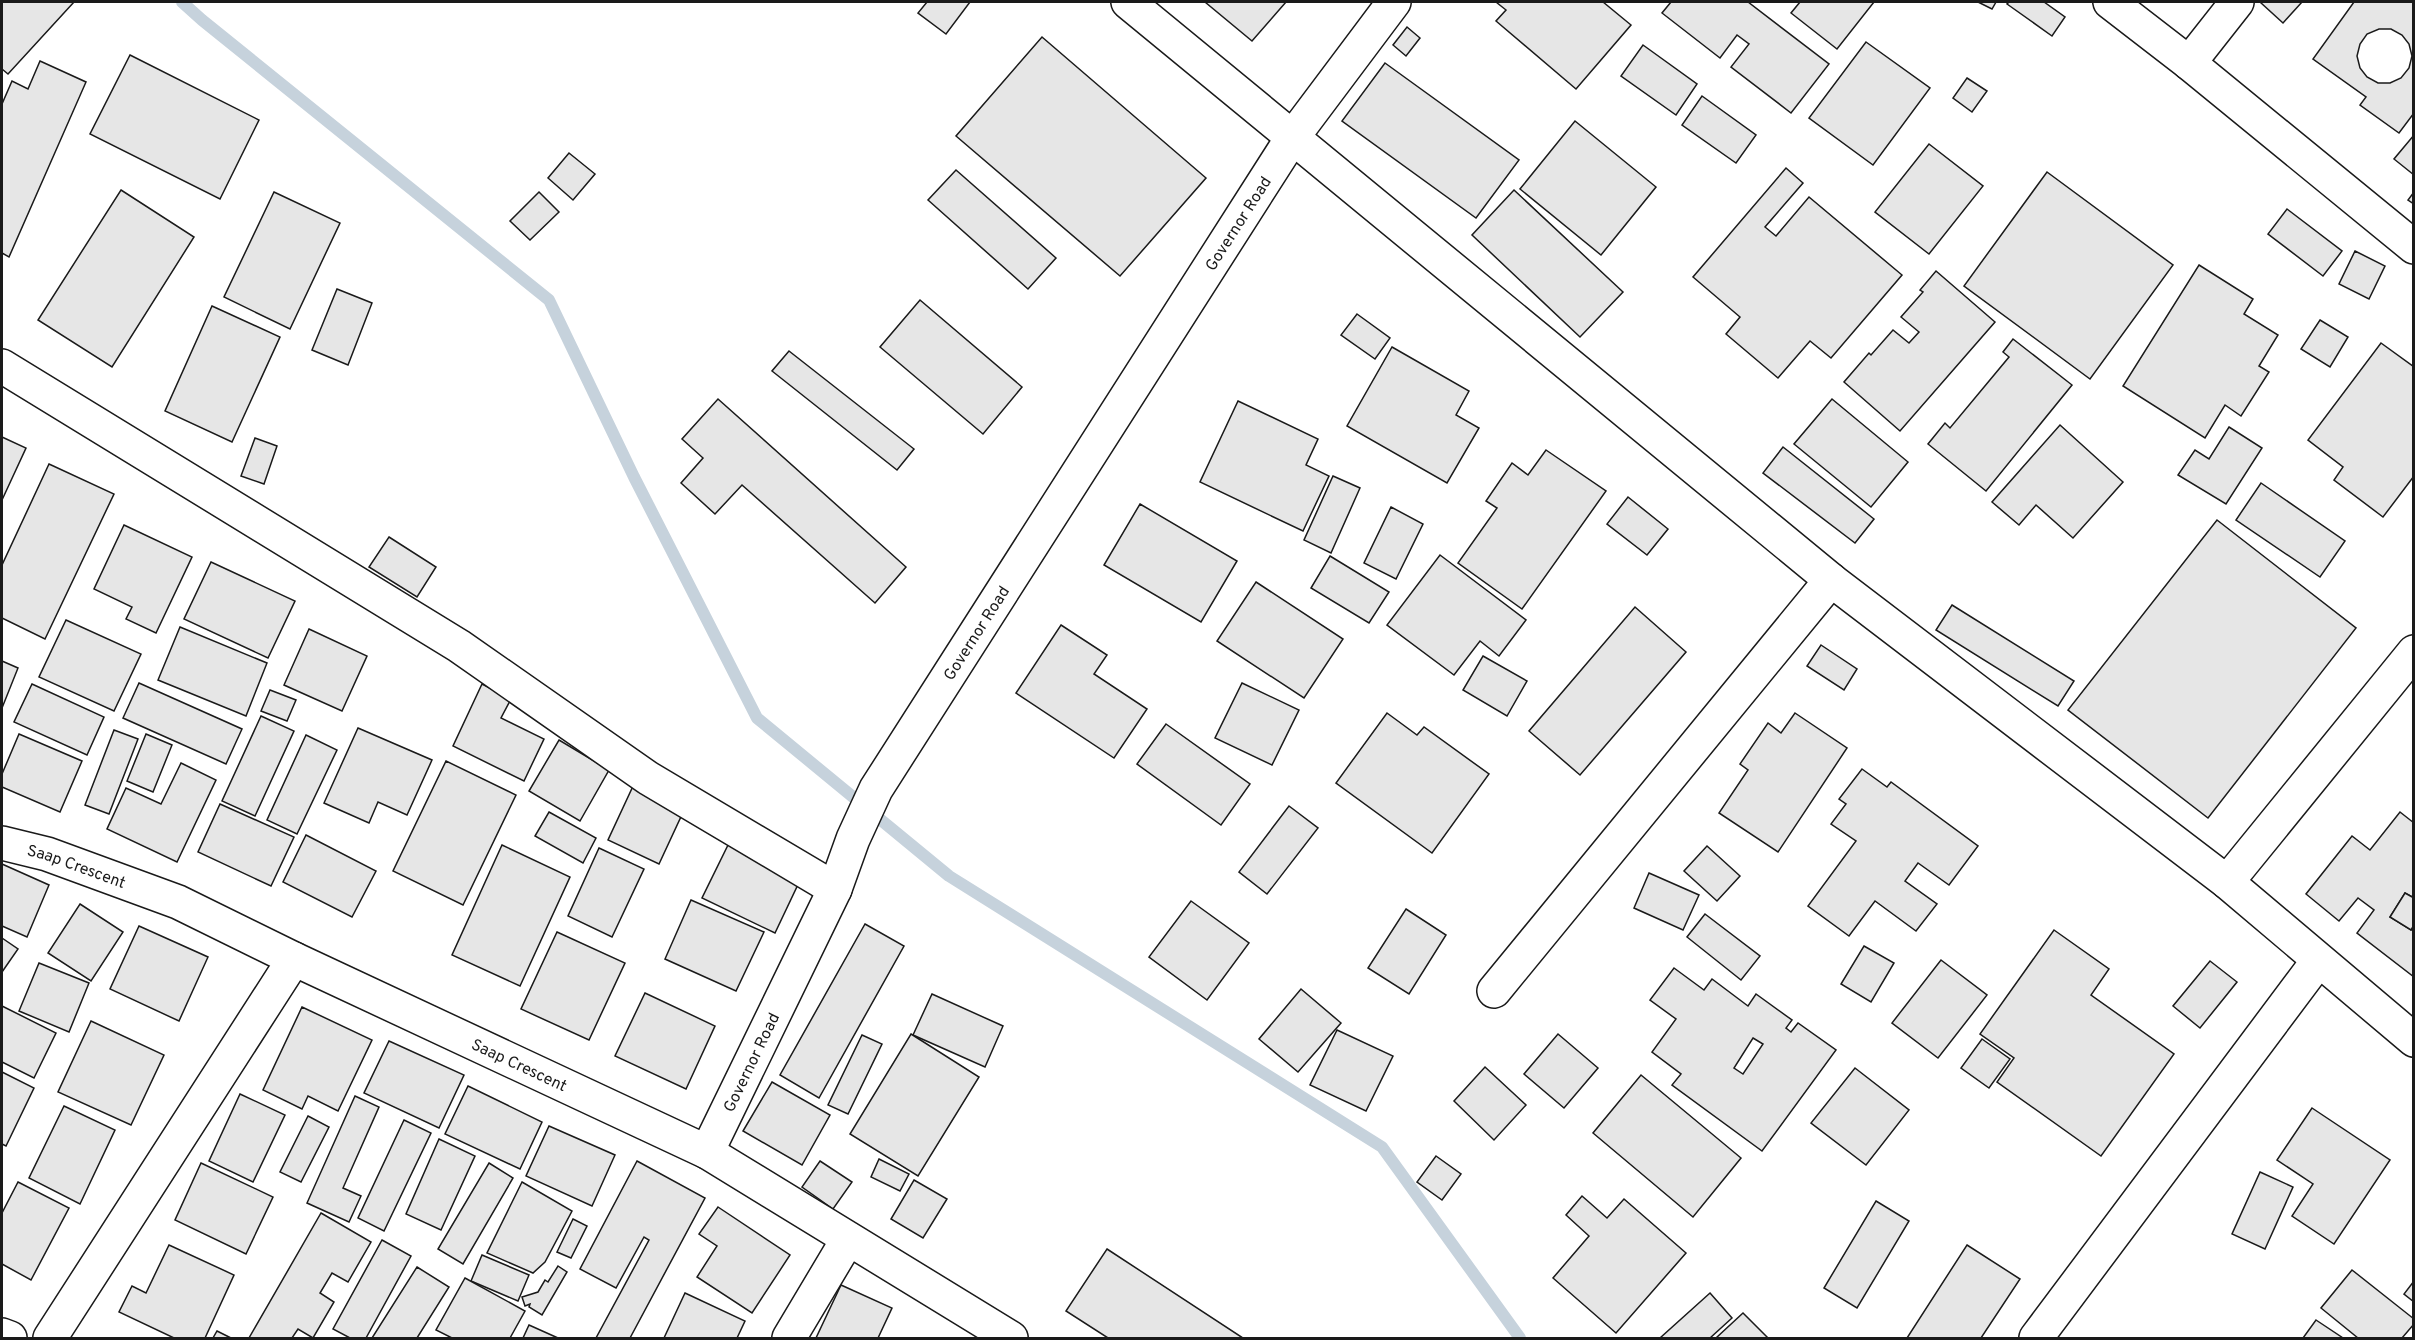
<svg xmlns="http://www.w3.org/2000/svg" width="2415" height="1340" font-family="Overpass,sans-serif">
	<rect width="100%" height="100%" fill="#fff"/>
	<g fill="none" stroke-linecap="round" stroke-linejoin="round">
		<path stroke="#c6d2dc" stroke-width="12" d="M182 2 202 20 549 300 634 477 757 718 949 876 1382 1147 1520 1338"/>
	</g>
	<g fill="#e6e6e6" stroke="#1a1a1a" stroke-width="1.5" fill-rule="evenodd">
		<path d="M2 2H74L8 74 2 69Z"/>
		<path d="M927 2H970L946 34 918 13Z"/>
		<path d="M1205 2H1286L1252 41Z"/>
		<path d="M1496 2H1603L1631 25 1576 89 1496 21 1506 10Z"/>
		<path d="M1671 2H1748L1829 64 1791 113 1731 67 1749 44 1737 35 1720 58 1662 13Z"/>
		<path d="M1800 2H1874L1837 49 1791 13Z"/>
		<path d="M1978 2H1996L1992 9Z"/>
		<path d="M2009 2H2044L2065 17 2052 36 2007 4Z"/>
		<path d="M2260 2H2302L2283 23Z"/>
		<path d="M2354 2H2414V113L2399 133 2360 105 2366 97 2313 59ZM2379 29H2391L2402 35 2409 44 2412 56 2409 68 2401 78 2390 83H2378L2367 77 2360 68 2357 56 2360 44 2367 34Z"/>
		<path d="M1407 27 1420 38 1406 56 1393 45Z"/>
		<path d="M1042 37 1206 178 1120 276 956 136Z"/>
		<path d="M1866 42 1930 88 1873 165 1809 118Z"/>
		<path d="M1643 45 1697 84 1676 115 1621 76Z"/>
		<path d="M130 55 259 120 220 199 90 134Z"/>
		<path d="M40 61 86 82 9 257 2 253V104L12 81 28 89Z"/>
		<path d="M1385 63 1519 160 1476 218 1342 121Z"/>
		<path d="M1967 78 1987 91 1972 112 1953 98Z"/>
		<path d="M1702 96 1756 135 1736 163 1682 125Z"/>
		<path d="M1575 121 1656 187 1601 255 1520 189Z"/>
		<path d="M2414 135V175L2394 159Z"/>
		<path d="M1929 144 1983 186 1929 254 1875 212Z"/>
		<path d="M569 153 595 174 573 200 548 178Z"/>
		<path d="M1786 168 1803 183 1765 227 1776 236 1809 197 1902 275 1831 358 1810 341 1778 378 1726 334 1740 317 1693 277Z"/>
		<path d="M956 170 1056 258 1028 289 928 200Z"/>
		<path d="M2047 172 2173 265 2090 379 1964 286Z"/>
		<path d="M121 190 194 237 112 367 38 320Z"/>
		<path d="M1514 190 1623 292 1580 337 1472 235Z"/>
		<path d="M274 192 340 223 290 329 224 297Z"/>
		<path d="M539 192 559 212 530 240 510 221Z"/>
		<path d="M2414 192V204L2408 200Z"/>
		<path d="M2287 209 2342 251 2323 276 2268 234Z"/>
		<path d="M2355 251 2385 266 2369 299 2339 284Z"/>
		<path d="M2199 265 2253 299 2244 314 2278 335 2259 366 2269 372 2241 416 2225 405 2205 438 2123 386Z"/>
		<path d="M1936 271 1995 322 1900 431 1844 382 1869 353 1871 355 1893 330 1909 343 1919 332 1901 317 1923 292 1920 290Z"/>
		<path d="M337 289 372 303 348 365 312 350Z"/>
		<path d="M920 300 1022 387 983 434 880 347Z"/>
		<path d="M212 306 280 337 232 442 165 411Z"/>
		<path d="M1357 314 1390 338 1375 359 1341 335Z"/>
		<path d="M2320 320 2348 337 2330 367 2301 349Z"/>
		<path d="M2013 339 2072 385 1986 491 1928 444 1945 423 1950 428 2009 357 2003 352Z"/>
		<path d="M2381 343 2414 367V476L2383 517 2334 480 2343 467 2308 440Z"/>
		<path d="M1392 347 1469 391 1456 415 1479 428 1447 483 1347 426Z"/>
		<path d="M789 351 914 449 897 470 772 371Z"/>
		<path d="M718 399 906 567 875 603 742 485 715 514 681 483 703 458 682 439Z"/>
		<path d="M1832 399 1908 462 1871 507 1794 444Z"/>
		<path d="M1238 401 1318 439 1306 465 1329 476 1303 531 1200 482Z"/>
		<path d="M2060 425 2123 482 2073 538 2036 505 2019 525 1992 502Z"/>
		<path d="M2229 427 2262 448 2226 504 2178 475 2195 450 2209 459Z"/>
		<path d="M2 437 26 448 2 500Z"/>
		<path d="M255 438 277 446 264 484 241 476Z"/>
		<path d="M1783 447 1874 519 1855 543 1763 473Z"/>
		<path d="M1546 450 1606 491 1522 609 1458 563 1497 508 1486 501 1512 463 1528 475Z"/>
		<path d="M49 464 114 494 45 639 2 618V565Z"/>
		<path d="M1333 476 1360 488 1331 553 1304 540Z"/>
		<path d="M2261 483 2345 541 2320 577 2236 520Z"/>
		<path d="M1628 497 1668 529 1647 555 1607 524Z"/>
		<path d="M1140 504 1237 561 1201 622 1104 565Z"/>
		<path d="M1391 507 1423 524 1396 579 1364 563Z"/>
		<path d="M2217 520 2356 628 2208 818 2068 710Z"/>
		<path d="M124 525 192 557 156 633 126 619 132 607 94 589Z"/>
		<path d="M389 537 436 567 417 597 369 567Z"/>
		<path d="M1440 555 1526 620 1499 656 1480 641 1454 675 1387 625Z"/>
		<path d="M1330 556 1389 592 1369 623 1311 588Z"/>
		<path d="M211 562 295 601 268 658 184 619Z"/>
		<path d="M1256 582 1343 639 1304 698 1217 641Z"/>
		<path d="M1952 605 2074 681 2058 706 1936 630Z"/>
		<path d="M1635 607 1686 652 1580 775 1529 731Z"/>
		<path d="M66 620 141 654 114 711 39 677Z"/>
		<path d="M1061 625 1107 655 1094 674 1147 709 1114 758 1016 693Z"/>
		<path d="M180 627 267 663 246 716 158 680Z"/>
		<path d="M309 629 367 656 342 711 284 685Z"/>
		<path d="M1821 645 1857 669 1844 690 1807 666Z"/>
		<path d="M1483 656 1527 681 1507 716 1463 690Z"/>
		<path d="M2 661 18 668 2 708Z"/>
		<path d="M139 683 242 729 226 764 123 718Z"/>
		<path d="M1242 683 1299 710 1272 765 1215 738Z"/>
		<path d="M32 684 104 717 87 755 14 722Z"/>
		<path d="M482 684 511 699 501 718 544 739 524 781 453 746Z"/>
		<path d="M270 690 296 700 287 721 261 711Z"/>
		<path d="M1387 713 1417 735 1424 727 1489 774 1432 853 1336 783Z"/>
		<path d="M1795 713 1847 748 1778 852 1719 813 1748 770 1740 764 1768 723 1781 733Z"/>
		<path d="M261 716 294 731 255 816 222 801Z"/>
		<path d="M1166 724 1250 784 1221 825 1137 764Z"/>
		<path d="M358 728 432 760 407 815 378 802 369 823 324 803Z"/>
		<path d="M114 730 138 739 109 814 85 805Z"/>
		<path d="M19 734 82 761 60 812 2 787V774Z"/>
		<path d="M146 734 172 745 153 792 127 781Z"/>
		<path d="M306 735 337 750 297 834 267 820Z"/>
		<path d="M559 740 609 770 580 821 529 791Z"/>
		<path d="M446 761 516 795 463 905 393 871Z"/>
		<path d="M181 763 216 780 177 862 107 829 126 788 161 804Z"/>
		<path d="M1862 769 1887 787 1891 782 1978 846 1949 885 1918 863 1905 881 1937 904 1916 931 1875 901 1849 936 1808 906 1856 841 1831 824 1846 804 1839 799Z"/>
		<path d="M634 784 685 808 659 864 608 840Z"/>
		<path d="M220 804 294 837 271 886 198 852Z"/>
		<path d="M1289 806 1318 828 1267 894 1239 872Z"/>
		<path d="M549 812 596 838 583 863 535 836Z"/>
		<path d="M2400 812 2414 823V898L2405 893 2390 917 2411 930 2414 925V977L2357 933 2374 910 2358 898 2339 921 2306 894 2352 836 2370 850Z"/>
		<path d="M306 835 376 871 352 917 283 882Z"/>
		<path d="M730 841 802 876 775 933 702 898Z"/>
		<path d="M502 845 570 877 520 986 452 955Z"/>
		<path d="M1707 846 1740 876 1717 901 1684 871Z"/>
		<path d="M599 848 644 869 612 937 568 916Z"/>
		<path d="M2 864 49 885 27 937 2 926Z"/>
		<path d="M1649 873 1699 895 1683 930 1634 908Z"/>
		<path d="M2405 893 2414 898V925L2411 930 2390 917Z"/>
		<path d="M691 900 764 932 736 991 665 959Z"/>
		<path d="M1191 901 1249 943 1207 1000 1149 957Z"/>
		<path d="M80 904 123 932 91 981 48 953Z"/>
		<path d="M1406 909 1446 935 1409 994 1368 968Z"/>
		<path d="M1705 914 1760 956 1741 980 1687 937Z"/>
		<path d="M865 924 904 946 819 1098 780 1075Z"/>
		<path d="M139 926 208 957 179 1021 110 989Z"/>
		<path d="M2054 930 2109 969 2091 995 2174 1054 2101 1156 1997 1082 2014 1058 1980 1034Z"/>
		<path d="M557 932 625 963 589 1040 521 1009Z"/>
		<path d="M2 938 18 949 2 972Z"/>
		<path d="M1864 946 1894 963 1871 1002 1841 984Z"/>
		<path d="M1941 960 1987 995 1938 1058 1892 1023Z"/>
		<path d="M2210 961 2237 982 2200 1028 2173 1006Z"/>
		<path d="M39 963 89 983 69 1032 19 1011Z"/>
		<path d="M1674 968 1704 990 1712 979 1748 1006 1756 994 1792 1020 1786 1028 1791 1032 1798 1023 1836 1050 1762 1151 1672 1085 1681 1074 1652 1052 1676 1019 1650 1000ZM1753 1038 1763 1044 1743 1074 1734 1068Z"/>
		<path d="M1301 989 1341 1023 1298 1072 1259 1039Z"/>
		<path d="M645 993 715 1026 686 1089 615 1056Z"/>
		<path d="M932 994 1003 1026 985 1067 913 1035Z"/>
		<path d="M2 1006 56 1033 34 1078 2 1062Z"/>
		<path d="M302 1007 372 1040 338 1111 308 1096 302 1109 263 1090Z"/>
		<path d="M91 1021 164 1055 131 1125 58 1092Z"/>
		<path d="M1337 1030 1393 1056 1366 1111 1310 1085Z"/>
		<path d="M911 1034 979 1077 918 1176 850 1134Z"/>
		<path d="M1558 1034 1598 1068 1564 1108 1524 1074Z"/>
		<path d="M862 1035 882 1044 848 1114 828 1105Z"/>
		<path d="M1982 1039 2010 1059 1989 1088 1961 1068Z"/>
		<path d="M389 1041 464 1075 439 1128 364 1093Z"/>
		<path d="M1485 1067 1526 1105 1494 1140 1454 1101Z"/>
		<path d="M1855 1068 1909 1110 1866 1165 1811 1123Z"/>
		<path d="M2 1072 34 1088 6 1146 2 1144Z"/>
		<path d="M1641 1075 1741 1158 1693 1217 1593 1133Z"/>
		<path d="M772 1082 830 1115 802 1165 743 1131Z"/>
		<path d="M468 1086 542 1122 520 1169 445 1134Z"/>
		<path d="M240 1094 285 1115 253 1182 209 1161Z"/>
		<path d="M355 1096 379 1107 343 1188 361 1196 349 1222 307 1203Z"/>
		<path d="M64 1106 115 1130 80 1204 29 1178Z"/>
		<path d="M2312 1108 2390 1160 2334 1244 2292 1216 2313 1184 2277 1160Z"/>
		<path d="M308 1116 329 1127 301 1182 280 1172Z"/>
		<path d="M404 1120 431 1133 384 1231 358 1218Z"/>
		<path d="M549 1126 615 1155 592 1206 526 1176Z"/>
		<path d="M439 1139 475 1156 441 1230 406 1214Z"/>
		<path d="M1436 1156 1461 1174 1442 1200 1417 1182Z"/>
		<path d="M879 1159 909 1174 900 1191 871 1177Z"/>
		<path d="M637 1161 705 1198 630 1338H596L649 1240 644 1237 616 1288 580 1269Z"/>
		<path d="M820 1161 852 1182 833 1209 802 1187Z"/>
		<path d="M201 1163 273 1197 246 1254 175 1220Z"/>
		<path d="M489 1163 513 1178 463 1264 438 1249Z"/>
		<path d="M2260 1172 2293 1187 2265 1249 2232 1234Z"/>
		<path d="M914 1180 947 1199 923 1238 891 1219Z"/>
		<path d="M18 1182 69 1208 31 1280 2 1264V1213Z"/>
		<path d="M522 1182 572 1211 545 1262 533 1273 487 1253Z"/>
		<path d="M1582 1196 1607 1218 1624 1199 1686 1253 1616 1333 1553 1278 1589 1236 1566 1215Z"/>
		<path d="M1876 1201 1909 1221 1857 1308 1824 1288Z"/>
		<path d="M718 1207 790 1255 752 1313 697 1277 717 1246 699 1234Z"/>
		<path d="M321 1213 371 1242 348 1282 332 1273 320 1293 334 1302 313 1338 298 1329 292 1338H249Z"/>
		<path d="M573 1219 587 1226 571 1258 557 1252Z"/>
		<path d="M382 1240 411 1256 366 1338H350L333 1329Z"/>
		<path d="M169 1245 234 1275 205 1338H174L119 1312 132 1286 146 1293Z"/>
		<path d="M1967 1245 2020 1279 1981 1338H1907Z"/>
		<path d="M1107 1249 1243 1338H1108L1066 1311Z"/>
		<path d="M482 1255 529 1275 518 1301 471 1281Z"/>
		<path d="M558 1266 567 1272 542 1315 529 1307 530 1304 525 1306 522 1297 538 1292 545 1280 548 1282Z"/>
		<path d="M417 1267 449 1287 417 1338H372Z"/>
		<path d="M2352 1270 2414 1319V1324L2402 1338H2358L2321 1308Z"/>
		<path d="M465 1278 525 1311 510 1338H452L436 1330Z"/>
		<path d="M2414 1281V1302L2404 1294Z"/>
		<path d="M841 1285 892 1308 878 1338H816Z"/>
		<path d="M685 1293 745 1321 737 1338H664Z"/>
		<path d="M1710 1293 1732 1318 1710 1338H1660Z"/>
		<path d="M1743 1313 1768 1338H1716Z"/>
		<path d="M2316 1320 2343 1338H2303Z"/>
		<path d="M529 1325 558 1338H523Z"/>
		<path d="M217 1331 231 1338H213Z"/>
	</g>
	<g fill="none" stroke-linecap="round" stroke-linejoin="round">
		<defs>
			<g id="minor">
				<path d="M1128 2 1831 580 2227 882 2414 1040"/>
				<path d="M2110 2 2189 63 2414 247"/>
				<path d="M2189 63 2237 2"/>
				<path d="M2 366 459 646 648 778 835 889"/>
				<path id="s1" d="M2 843 47 854 178 902 294 959 707 1152 1011 1338"/>
				<path d="M2227 882 2414 652"/>
				<path d="M1494 991 1831 580"/>
				<path id="s2" d="M707 1152 835 889 853 839 876 789 1292 138 1394 2"/>
				<path d="M2 1335 10 1338"/>
				<path d="M50 1338 294 959"/>
				<path d="M789 1338 848 1239"/>
				<path d="M2036 1338 2318 961"/>
			</g>
		</defs>
		<use href="#minor" stroke="#1a1a1a" stroke-width="36"/>
		<use href="#minor" stroke="#fff" stroke-width="33"/>
	</g>
	<g text-anchor="middle" stroke-width="4.5" stroke-linejoin="round" paint-order="stroke">
		<g font-size="16" fill="#1a1a1a" stroke="#fff">
			<text dy="6" stroke="none"><textPath href="#s2" startOffset="1072">Governor Road</textPath></text>
			<text dy="6" stroke="none"><textPath href="#s2" startOffset="586">Governor Road</textPath></text>
			<text dy="6" stroke="none"><textPath href="#s1" startOffset="78">Saap Crescent</textPath></text>
			<text dy="6" stroke="none"><textPath href="#s2" startOffset="100">Governor Road</textPath></text>
			<text dy="6" stroke="none"><textPath href="#s1" startOffset="564">Saap Crescent</textPath></text>
		</g>
	</g>
	<rect width="2415" height="1340" fill="none" stroke="#1a1a1a" stroke-width="6"/>
</svg>
